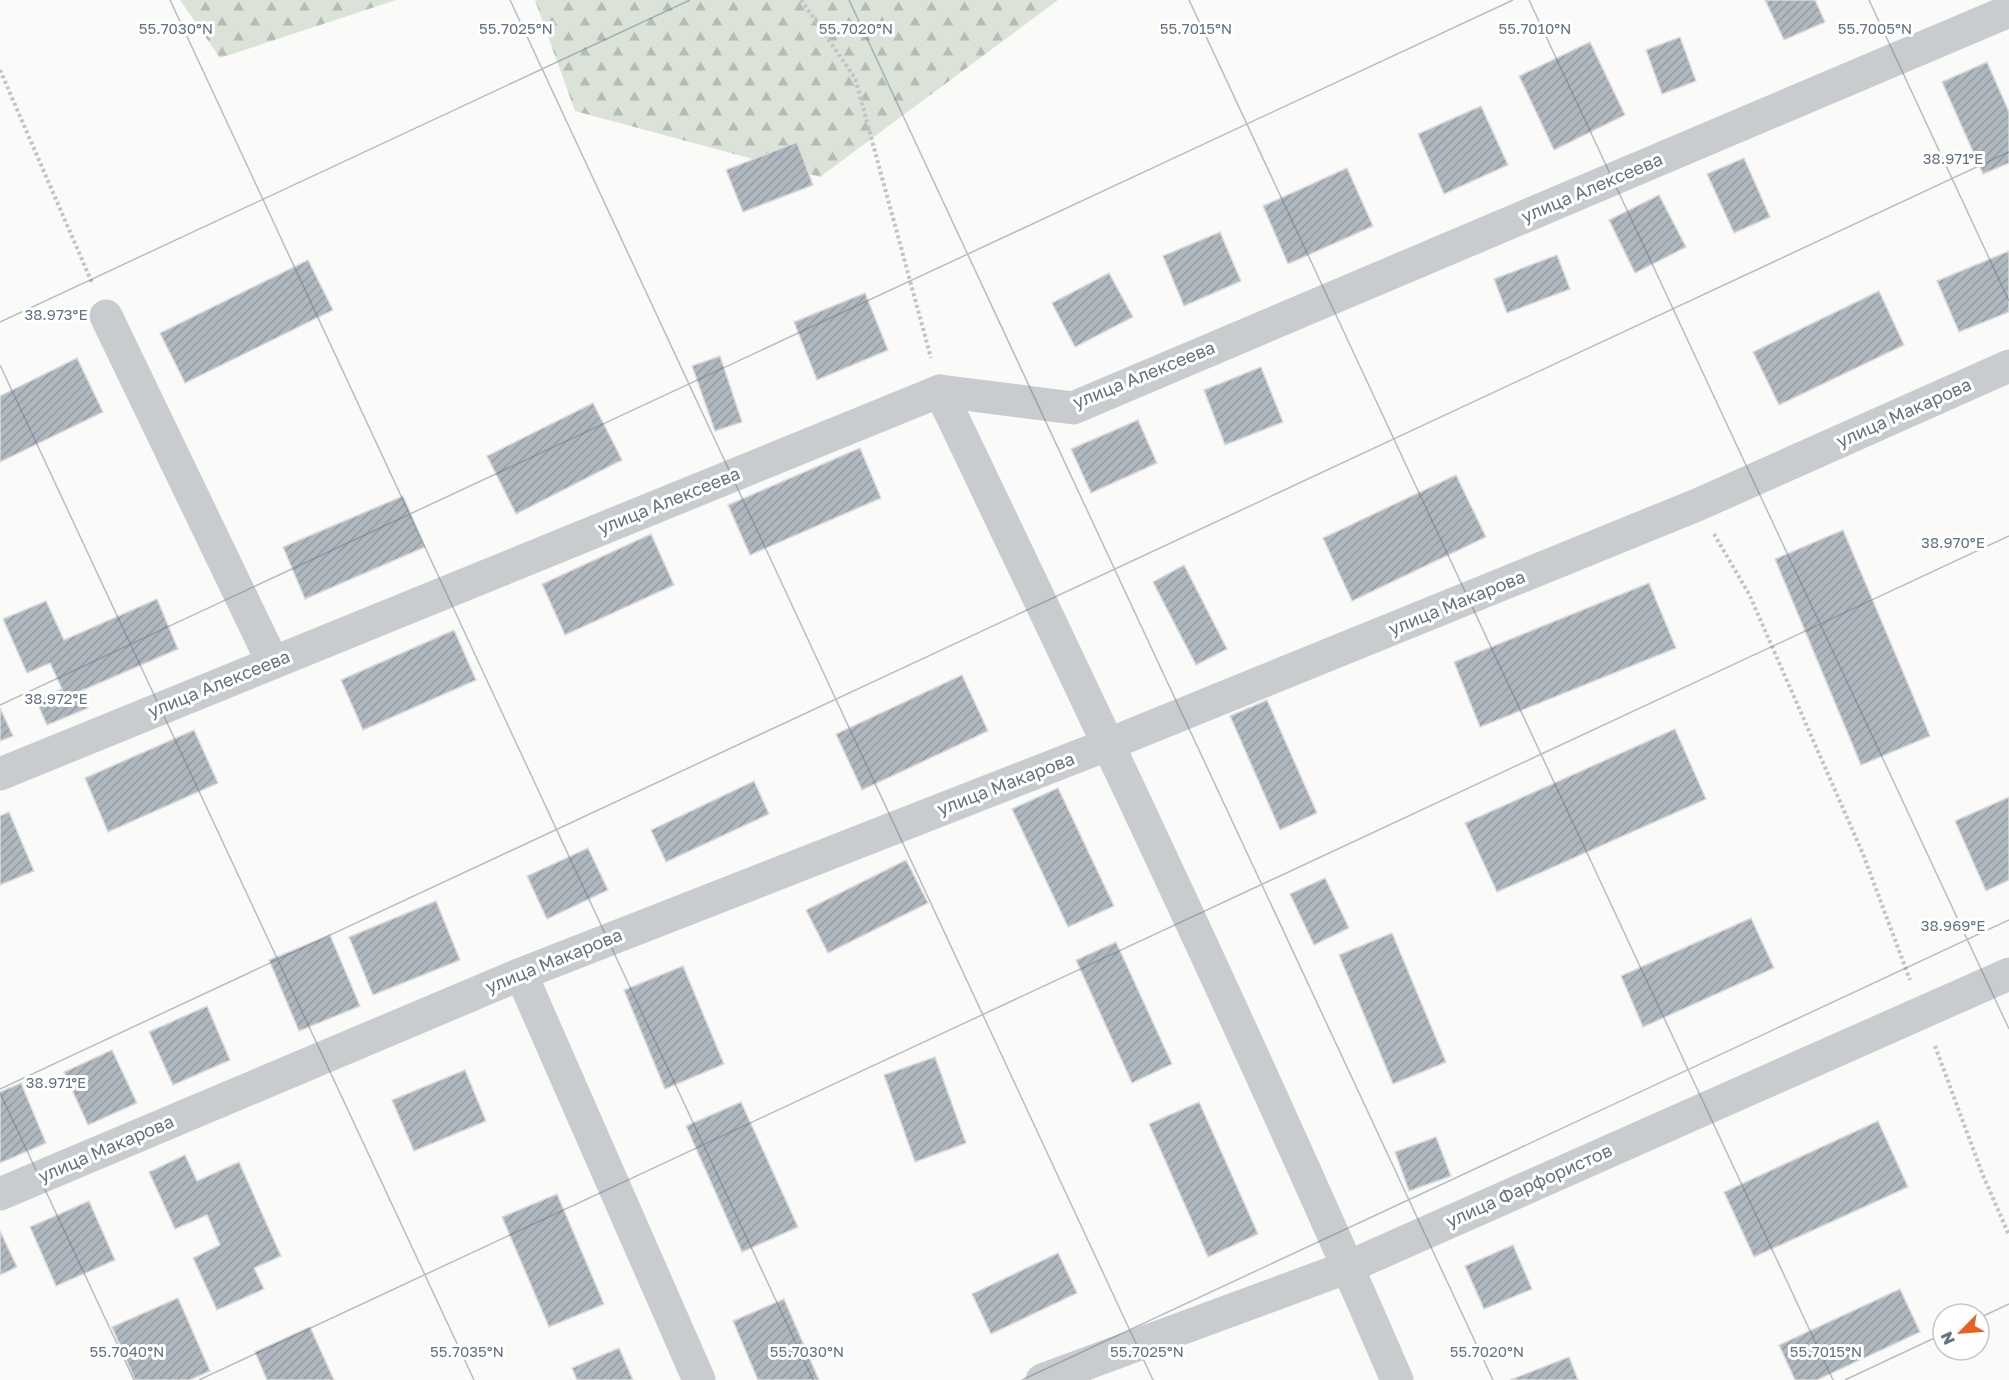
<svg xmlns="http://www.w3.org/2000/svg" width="2009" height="1380" font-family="'Golos Text',sans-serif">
	<defs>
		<pattern id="forest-firs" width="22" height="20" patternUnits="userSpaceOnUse" patternTransform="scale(1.5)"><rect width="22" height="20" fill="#dbe2d8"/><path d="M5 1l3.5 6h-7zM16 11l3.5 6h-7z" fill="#b5bcb5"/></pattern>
		<pattern id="building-hatch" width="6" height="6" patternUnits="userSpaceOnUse" patternTransform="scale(1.5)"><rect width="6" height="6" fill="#b0b8bf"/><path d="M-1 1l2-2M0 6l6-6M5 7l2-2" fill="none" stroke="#939aa1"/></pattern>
	</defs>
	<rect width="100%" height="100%" fill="#fafaf8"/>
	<g fill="url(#forest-firs)">
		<path d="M180 0H396L220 58Z"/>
		<path d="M535 0H1058L820 177 575 111Z"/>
	</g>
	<g fill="url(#building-hatch)" stroke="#dcdcda" stroke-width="1.5">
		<path d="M1765 0H1815L1825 22 1784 40Z"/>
		<path d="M1680 37 1696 81 1662 94 1646 50Z"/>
		<path d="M1590 42 1625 115 1554 150 1519 76Z"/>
		<path d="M1987 62 2009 112V163L1983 174 1942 82Z"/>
		<path d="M1481 106 1508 165 1444 194 1418 134Z"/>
		<path d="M797 142 813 185 743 212 726 170Z"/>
		<path d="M1744 158 1770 217 1734 233 1707 174Z"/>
		<path d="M1347 168 1373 226 1288 264 1263 206Z"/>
		<path d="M1659 195 1686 247 1635 273 1609 220Z"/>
		<path d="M1220 232 1241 281 1184 306 1163 256Z"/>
		<path d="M2009 251V312L1959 332 1937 281Z"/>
		<path d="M1557 255 1570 289 1507 313 1494 279Z"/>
		<path d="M308 260 333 310 185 383 160 333Z"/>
		<path d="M1109 273 1133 317 1075 347 1052 303Z"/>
		<path d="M1879 291 1904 345 1779 405 1753 352Z"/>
		<path d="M865 293 888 350 817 380 794 322Z"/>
		<path d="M720 356 742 422 715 431 692 366Z"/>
		<path d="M77 358 103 412 0 462V396Z"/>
		<path d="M1261 367 1283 422 1225 445 1204 390Z"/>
		<path d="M593 403 622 460 516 514 487 456Z"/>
		<path d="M1138 420 1157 463 1091 493 1071 449Z"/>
		<path d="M860 448 881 498 750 555 728 505Z"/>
		<path d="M1456 475 1486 537 1352 601 1323 538Z"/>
		<path d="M403 496 425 547 305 599 283 547Z"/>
		<path d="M1843 530 1930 736 1861 765 1775 559Z"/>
		<path d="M651 534 674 585 565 635 542 584Z"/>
		<path d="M1184 565 1227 649 1196 665 1153 582Z"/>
		<path d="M1649 583 1676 648 1480 727 1454 662Z"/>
		<path d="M157 599 178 649 81 691 88 708 47 725 36 700 62 689 50 663 27 673 3 619 46 601 64 640Z"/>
		<path d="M454 630 476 680 363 730 341 680Z"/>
		<path d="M962 675 988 731 862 790 836 734Z"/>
		<path d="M1267 700 1317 813 1280 830 1230 716Z"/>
		<path d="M0 708 13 736 0 741Z"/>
		<path d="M1675 729 1706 799 1497 892 1465 823Z"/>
		<path d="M194 730 218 783 108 832 85 778Z"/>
		<path d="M754 781 769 814 666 862 651 830Z"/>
		<path d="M1058 788 1114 906 1068 927 1012 809Z"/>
		<path d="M2009 797V880L1986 891 1955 821Z"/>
		<path d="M9 812 34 871 0 885V816Z"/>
		<path d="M588 848 608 890 547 919 527 876Z"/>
		<path d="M906 860 928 903 828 953 806 910Z"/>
		<path d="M1325 878 1349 928 1314 945 1290 894Z"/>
		<path d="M436 901 460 960 373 995 349 937Z"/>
		<path d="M1751 918 1774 968 1643 1027 1621 976Z"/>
		<path d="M1392 933 1446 1062 1393 1084 1339 955Z"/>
		<path d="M330 935 360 1006 299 1031 269 960Z"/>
		<path d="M1116 942 1172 1064 1132 1083 1076 960Z"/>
		<path d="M683 966 724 1064 665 1089 624 990Z"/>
		<path d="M207 1006 230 1060 173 1085 149 1032Z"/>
		<path d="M112 1050 137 1103 88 1125 64 1072Z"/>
		<path d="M935 1057 966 1143 915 1162 884 1075Z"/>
		<path d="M465 1070 486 1121 414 1151 392 1100Z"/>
		<path d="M21 1083 46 1143 0 1163V1092Z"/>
		<path d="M741 1102 798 1227 742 1252 686 1126Z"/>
		<path d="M1199 1102 1258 1234 1208 1257 1149 1124Z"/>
		<path d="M1878 1121 1908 1187 1754 1257 1724 1192Z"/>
		<path d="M1436 1137 1451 1176 1409 1191 1395 1152Z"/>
		<path d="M185 1155 197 1181 239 1162 281 1256 254 1268 264 1289 217 1310 193 1258 220 1245 207 1215 175 1229 149 1172Z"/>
		<path d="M557 1194 604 1304 549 1327 502 1217Z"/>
		<path d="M89 1201 115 1260 56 1286 30 1227Z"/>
		<path d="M0 1231 17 1267 0 1275Z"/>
		<path d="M1513 1245 1532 1289 1484 1309 1465 1266Z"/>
		<path d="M1058 1253 1077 1293 991 1334 972 1294Z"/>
		<path d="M1900 1289 1920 1332 1817 1380H1795L1779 1345Z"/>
		<path d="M178 1298 210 1371 190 1380H135L112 1327Z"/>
		<path d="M784 1299 819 1380H758L733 1321Z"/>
		<path d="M310 1327 334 1380H267L255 1352Z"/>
		<path d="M619 1348 633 1380H577L572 1368Z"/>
		<path d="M1569 1357 1578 1380H1510Z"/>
	</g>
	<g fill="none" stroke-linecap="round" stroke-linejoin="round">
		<g stroke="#c1c4c6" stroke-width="4" stroke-dasharray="3 3" stroke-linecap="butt">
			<path d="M801 0 855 78 931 358"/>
			<path d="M0 70 93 285"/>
			<path d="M1714 534 1749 594 1863 854 1910 980"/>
			<path d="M1935 1046 1982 1173 2009 1235"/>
		</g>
		<g stroke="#c8cccf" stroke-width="33">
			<path d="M106 316 273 663"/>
			<path d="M940 391C1097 719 1253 1047 1397 1380"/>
			<path d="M0 774 940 391 1073 408 2009 11"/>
			<path d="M521 974 699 1380"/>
			<path d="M0 1194 521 974 1109 744 1697 505 2009 366"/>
			<path d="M1042 1380 1348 1267 2009 974"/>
		</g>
	</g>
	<path fill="none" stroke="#637484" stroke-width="1.5" stroke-opacity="0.45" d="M170 0 813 1380M510 0 1153 1380M849 0 1493 1380M1189 0 1833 1380M1529 0 2009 1029M1869 0 2009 301M0 322 690 0M0 365 474 1380M0 705 1513 0M0 1089 2009 152M0 1093 134 1380M1979 1318 2009 1304M199 1380 2009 536M1022 1380 2009 920M1845 1380 1943 1334"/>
	<g text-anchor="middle" stroke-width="6" stroke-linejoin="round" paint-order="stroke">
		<g font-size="18" fill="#637484" stroke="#fff">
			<text transform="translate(1592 188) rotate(-23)" y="6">улица Алексеева</text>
			<text transform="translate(1144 375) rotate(-22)" y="6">улица Алексеева</text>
			<text transform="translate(1904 413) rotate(-24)" y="6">улица Макарова</text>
			<text transform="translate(669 501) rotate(-22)" y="6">улица Алексеева</text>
			<text transform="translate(1457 603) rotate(-22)" y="6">улица Макарова</text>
			<text transform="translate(219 684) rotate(-22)" y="6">улица Алексеева</text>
			<text transform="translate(1006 784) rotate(-21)" y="6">улица Макарова</text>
			<text transform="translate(554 961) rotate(-22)" y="6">улица Макарова</text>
			<text transform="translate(106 1149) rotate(-23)" y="6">улица Макарова</text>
			<text transform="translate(1529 1186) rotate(-24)" y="6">улица Фарфористов</text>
		</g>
	</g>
	<g font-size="15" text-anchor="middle" fill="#637484" stroke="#fff" stroke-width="6" stroke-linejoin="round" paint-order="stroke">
		<text x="176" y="34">55.7030°N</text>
		<text x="516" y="34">55.7025°N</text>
		<text x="856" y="34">55.7020°N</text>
		<text x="1196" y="34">55.7015°N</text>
		<text x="1535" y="34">55.7010°N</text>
		<text x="1875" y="34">55.7005°N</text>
		<text x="1953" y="164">38.971°E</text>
		<text x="56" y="320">38.973°E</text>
		<text x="1953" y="548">38.970°E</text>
		<text x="56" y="704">38.972°E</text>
		<text x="1953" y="931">38.969°E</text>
		<text x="56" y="1088">38.971°E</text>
		<text x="127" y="1357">55.7040°N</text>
		<text x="467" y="1357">55.7035°N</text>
		<text x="807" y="1357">55.7030°N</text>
		<text x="1147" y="1357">55.7025°N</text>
		<text x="1487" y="1357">55.7020°N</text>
		<text x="1826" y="1357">55.7015°N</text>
	</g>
	<g transform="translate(1961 1332) rotate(245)"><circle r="28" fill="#ffffff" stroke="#c1c7ce" stroke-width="1.5"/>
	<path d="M0-4.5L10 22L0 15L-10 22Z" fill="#ee5e24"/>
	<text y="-9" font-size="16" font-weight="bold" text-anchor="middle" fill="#637484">N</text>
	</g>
</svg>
